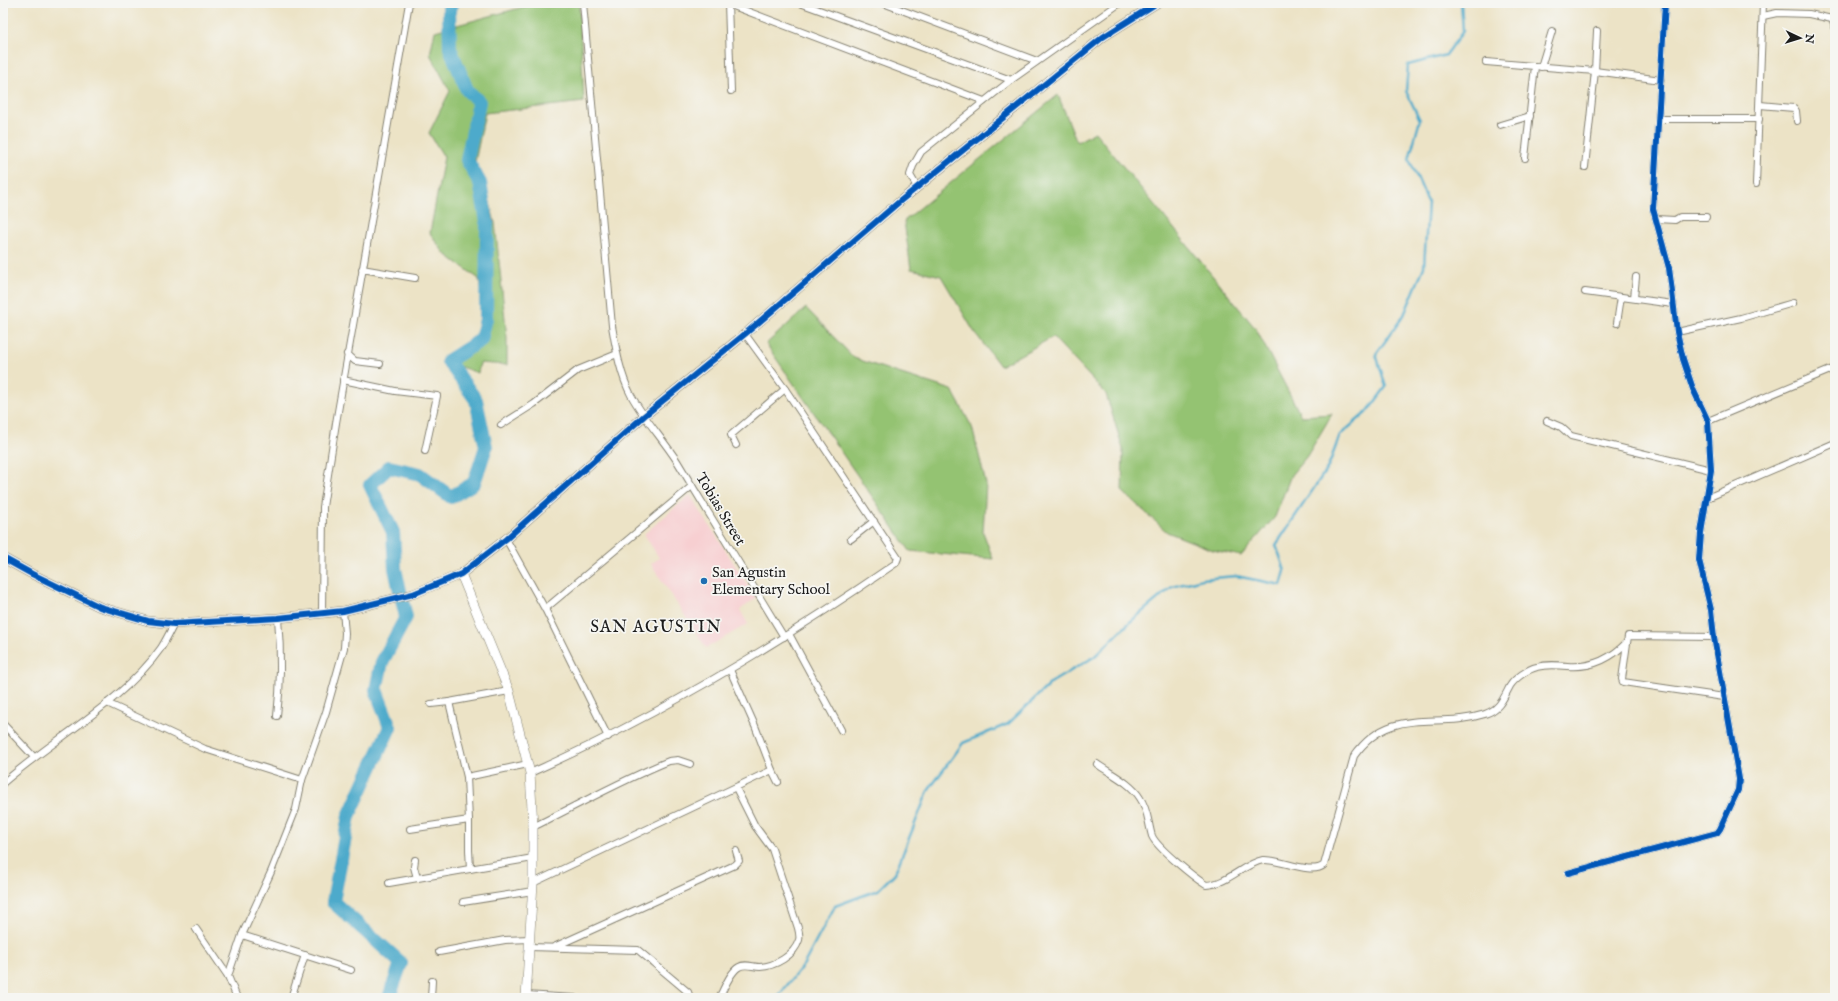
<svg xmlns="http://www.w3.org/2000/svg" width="1838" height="1001" font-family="'IM FELL English',serif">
	<rect width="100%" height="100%" fill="#f6f6f2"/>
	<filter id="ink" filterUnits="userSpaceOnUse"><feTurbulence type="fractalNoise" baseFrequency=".025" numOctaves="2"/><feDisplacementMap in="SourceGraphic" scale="8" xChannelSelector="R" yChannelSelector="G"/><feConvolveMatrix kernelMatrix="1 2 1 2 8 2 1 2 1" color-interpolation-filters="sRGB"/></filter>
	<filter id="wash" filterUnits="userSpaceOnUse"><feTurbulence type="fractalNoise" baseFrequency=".012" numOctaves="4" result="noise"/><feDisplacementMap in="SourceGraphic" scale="16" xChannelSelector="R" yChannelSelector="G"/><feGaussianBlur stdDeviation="0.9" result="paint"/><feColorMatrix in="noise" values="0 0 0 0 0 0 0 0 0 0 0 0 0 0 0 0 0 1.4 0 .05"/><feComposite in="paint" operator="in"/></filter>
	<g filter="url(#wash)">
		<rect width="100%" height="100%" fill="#ece3c6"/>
		<path fill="#f7cfd1" d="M690 495 756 598 740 610 748 624 706 648 651 564 659 558 644 534Z"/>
		<g fill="#94c372" stroke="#587047">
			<path d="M538 3H579L584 102 485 113 475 162 484 179 495 223 507 338V365L480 363 478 373 444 361 479 338 484 319 479 279 444 253 430 233 444 157 429 133 450 91 430 54 435 31Z"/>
			<path d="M1058 95 1077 142 1095 132 1256 329 1301 416 1332 414 1307 456 1291 475 1275 517 1241 556 1213 550 1167 532 1122 491 1123 449 1106 394 1053 337 1000 366 973 330 941 276 911 269 904 221Z"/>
			<path d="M806 308 854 358 898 373 952 390 972 427 986 484 983 532 993 559 910 551 766 344Z"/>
		</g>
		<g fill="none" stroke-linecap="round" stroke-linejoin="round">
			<path stroke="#4daacb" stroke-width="2.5" d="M777 998 804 964 835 906 878 890 895 873 928 791 963 743 1008 724 1052 682 1094 657 1130 622 1172 587 1202 579 1236 576 1281 585 1285 571 1276 545 1328 467 1340 435 1368 411 1386 387 1376 354 1404 315 1424 267 1428 202 1409 159 1420 120 1406 91 1408 65 1446 55 1463 31 1461 3"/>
			<path stroke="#4daacb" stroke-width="14" d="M389 998 401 963 333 902 349 816 390 727 376 690 382 662 406 617 395 569 393 532 370 485 389 467 420 474 451 497 474 483 486 447 476 400 448 361 481 340 486 319 487 222 480 183 467 160 479 102 467 90 450 48 449 8 453 3"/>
		</g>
	</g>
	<g filter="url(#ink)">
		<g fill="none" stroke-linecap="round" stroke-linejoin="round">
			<defs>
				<g id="street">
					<path d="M583 3 612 326C616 349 620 374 631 395 644 419 663 439 677 461L784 637"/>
					<path d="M728 3 731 91"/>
					<path d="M800 3 1011 80"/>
					<path d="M883 3 1037 61"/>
					<path d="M1746 3 1763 4"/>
					<path d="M728 4 984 101"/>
					<path d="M1763 16 1777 13 1809 14 1832 19 1834 17 1835 7"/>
					<path d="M1832 19 1835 27"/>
					<path d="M1486 62 1595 71 1661 80"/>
					<path d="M1541 67 1552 31"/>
					<path d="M1760 105 1794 108 1796 111 1797 121"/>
					<path d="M1659 119H1759"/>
					<path d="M1500 125 1530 116"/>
					<path d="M1525 158 1535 66"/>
					<path d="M1585 167 1595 71 1597 31"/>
					<path d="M1756 184 1763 3"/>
					<path d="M917 187 910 175 913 166 921 152 1011 80 1120 3"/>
					<path d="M1656 219 1675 220 1680 217H1706"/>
					<path d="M362 269 415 278"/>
					<path d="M1585 292 1673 304"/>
					<path d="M1634 298 1636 277"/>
					<path d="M1617 323 1621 297"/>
					<path d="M1677 332 1741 318 1793 303"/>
					<path d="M347 354 355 361 380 364"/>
					<path d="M343 380 395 391 437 396 425 451"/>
					<path d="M1547 421 1561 427 1571 436 1711 470"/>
					<path d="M1708 421 1835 368"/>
					<path d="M501 425 534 404 578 370 617 354"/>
					<path d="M736 445 731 435 785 389"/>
					<path d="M1707 498 1835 443"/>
					<path d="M506 539 545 609 608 737"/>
					<path d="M851 539 874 521"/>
					<path d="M545 609 692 486"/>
					<path d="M322 614 323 507 336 423 409 3"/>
					<path d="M789 634 841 730"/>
					<path d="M1714 637 1628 636 1622 679 1623 682 1724 697"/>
					<path d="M107 703 205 749 302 780"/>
					<path d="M431 704 449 702"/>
					<path d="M277 716C281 683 281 652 278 618"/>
					<path d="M3 724 34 757"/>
					<path d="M1097 764C1111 774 1131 783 1140 798 1148 809 1148 823 1152 836 1157 848 1195 878 1206 885 1228 884 1243 864 1263 860 1278 858 1311 876 1324 865L1354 756C1391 704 1435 730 1485 714 1500 709 1503 699 1510 686 1515 678 1528 669 1537 667 1547 664 1557 665 1567 666 1591 668 1611 659 1627 642"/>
					<path d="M772 770 778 782"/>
					<path d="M530 773C659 716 780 643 896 563L898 558 785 389 745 334"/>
					<path d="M467 777 528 764"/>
					<path d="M3 783C52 740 124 701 161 648 166 640 170 632 174 624"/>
					<path d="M469 820V850L470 869"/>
					<path d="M533 827C578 805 622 780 669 761L678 760 690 764"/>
					<path d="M410 829 469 820 467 777 449 702 509 691"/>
					<path d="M415 860 414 867 417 878"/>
					<path d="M1568 873 1717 833 1720 829 1738 790 1739 779 1714 637 1711 610 1699 560 1701 533 1711 470 1708 421 1693 389 1683 359 1677 332 1669 268 1653 209 1665 3"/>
					<path d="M389 883 533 858"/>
					<path d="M533 883 772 770 755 726 730 670"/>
					<path d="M463 902 533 891"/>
					<path d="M196 929 228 976 237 998"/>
					<path d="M242 935 351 970"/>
					<path d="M529 947 638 950 688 992 690 998"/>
					<path d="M554 947 735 865 739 861 736 851"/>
					<path d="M439 952 505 940 530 939"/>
					<path d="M228 976 242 935 271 872 296 809 302 780 326 712 344 648 345 633 343 611"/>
					<path d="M526 995 574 998"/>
					<path d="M291 998 305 955"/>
					<path d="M431 998 432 981"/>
					<path d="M719 998C724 989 730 972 739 967 745 963 753 967 760 967 775 966 794 956 799 940 800 937 799 932 798 928L772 849 755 826 736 788"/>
				</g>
				<g id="secondary">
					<path d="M3 558 32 574 100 607 148 621 174 624 278 618 343 611 413 594 461 574 506 539 644 416 745 334 899 202 1103 37 1157 3"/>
					<path d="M461 574 509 691 530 773 533 827V883L526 998"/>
				</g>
			</defs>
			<use href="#street" stroke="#848071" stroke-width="8"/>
			<use href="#secondary" stroke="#848071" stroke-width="10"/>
			<use href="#street" stroke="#fff" stroke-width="6"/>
			<use href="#secondary" stroke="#fff" stroke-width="9"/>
			<defs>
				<g id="cycleway">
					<path d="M3 558 32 574 100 607 148 621 174 624 278 618 343 611 413 594 461 574 506 539 644 416 745 334 899 202 1103 37 1157 3"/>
					<path d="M1568 873 1717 833 1720 829 1738 790 1739 779 1714 637 1711 610 1699 560 1701 533 1711 470 1708 421 1693 389 1683 359 1677 332 1669 268 1653 209 1665 3"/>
				</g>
			</defs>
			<use href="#cycleway" stroke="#f6f6f2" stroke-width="8"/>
			<use href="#cycleway" stroke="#0057b8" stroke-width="6"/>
		</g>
	</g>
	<circle fill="#1f6fb2" stroke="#f6f6f2" stroke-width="1.5" cx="704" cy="581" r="4"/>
	<g text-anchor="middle" stroke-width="3.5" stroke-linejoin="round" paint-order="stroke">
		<g font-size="15" fill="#1c1c1c" stroke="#f6f6f2">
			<text transform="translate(721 509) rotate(59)" y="5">Tobias Street</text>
		</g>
		<g font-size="15" fill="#1c1c1c" stroke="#f6f6f2" text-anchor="start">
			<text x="712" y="577">San Agustin<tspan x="712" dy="17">Elementary School</tspan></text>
		</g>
		<g font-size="17" letter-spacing="1" fill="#1c1c1c" stroke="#f6f6f2">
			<text x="656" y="632">SAN AGUSTIN</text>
		</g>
	</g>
	<rect width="1838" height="1001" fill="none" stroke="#f6f6f2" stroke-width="16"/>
	<g transform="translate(1800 38) rotate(94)" stroke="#f6f6f2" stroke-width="3" paint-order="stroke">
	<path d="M0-3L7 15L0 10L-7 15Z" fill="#1c1c1c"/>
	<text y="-6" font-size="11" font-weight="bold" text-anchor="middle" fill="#1c1c1c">N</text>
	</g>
</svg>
